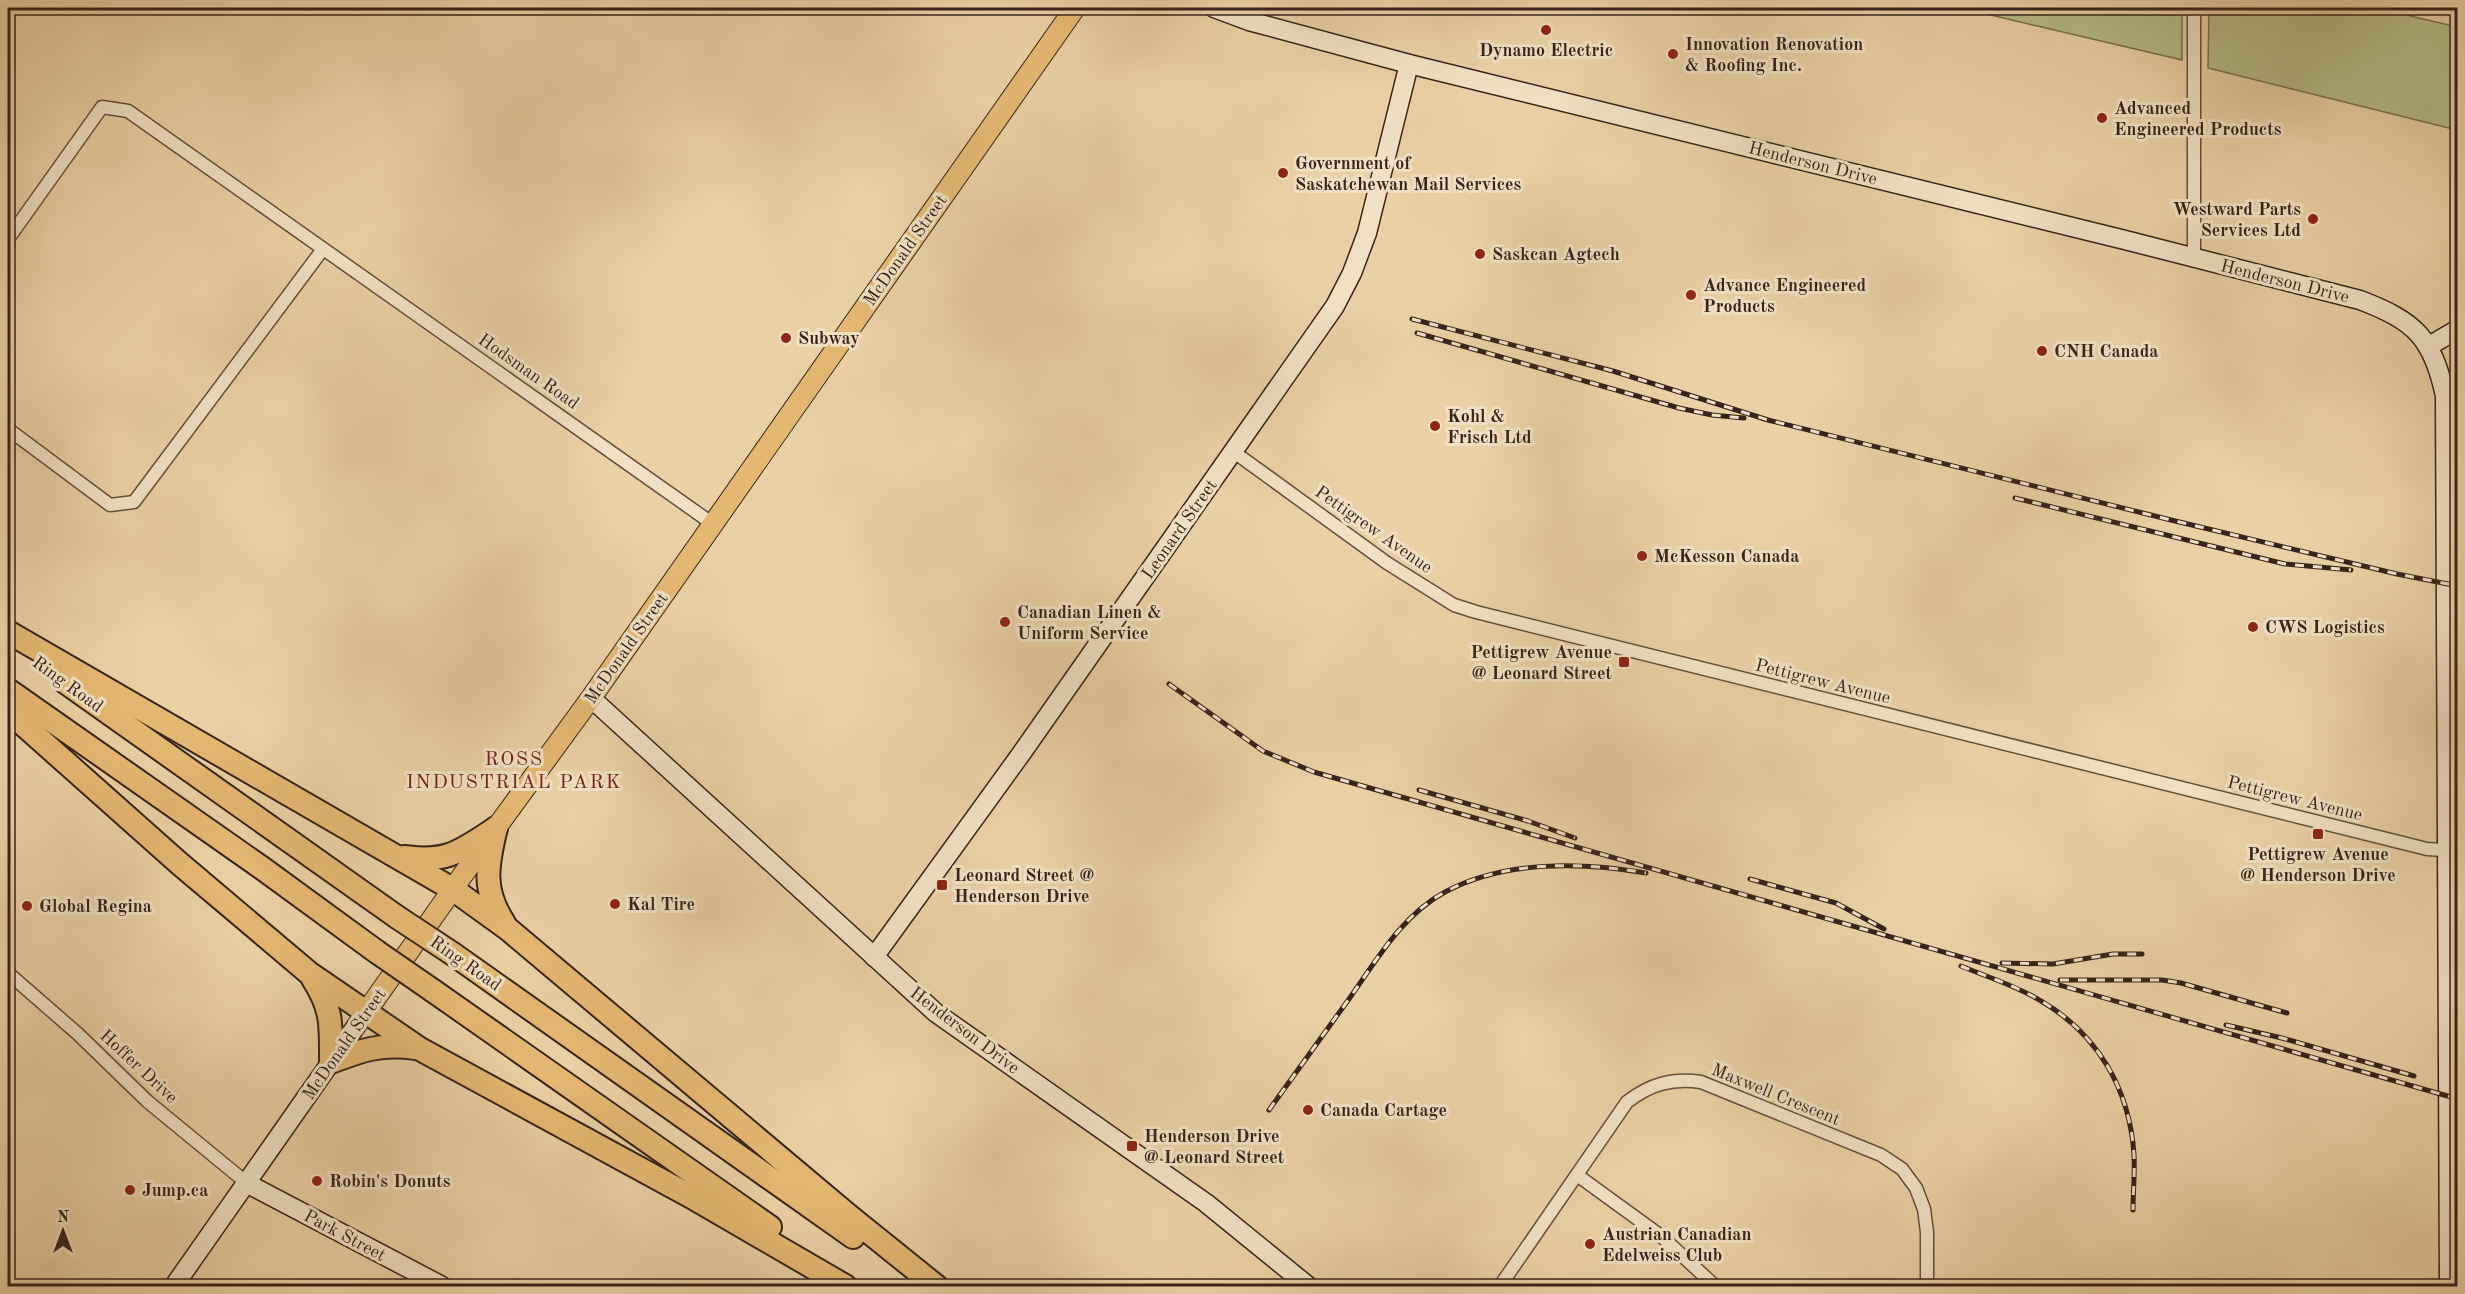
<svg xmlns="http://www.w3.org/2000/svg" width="2465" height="1294" font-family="'Old Standard TT',serif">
	<rect width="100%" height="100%" fill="#ead1a5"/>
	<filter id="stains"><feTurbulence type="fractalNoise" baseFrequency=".00333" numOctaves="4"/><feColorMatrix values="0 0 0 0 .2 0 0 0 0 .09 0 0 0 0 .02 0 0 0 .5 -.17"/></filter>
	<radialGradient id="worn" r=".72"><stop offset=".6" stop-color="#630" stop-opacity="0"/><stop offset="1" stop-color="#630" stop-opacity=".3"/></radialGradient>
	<g fill="#b5bc87" stroke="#767050" stroke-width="1.5">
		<path d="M1961 8H2182V60Z"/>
		<path d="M2209 8H2377L2457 27V130L2208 68Z"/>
	</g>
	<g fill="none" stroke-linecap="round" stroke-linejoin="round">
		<defs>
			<g id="street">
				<path d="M8 239 102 107 128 111 713 524"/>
				<path d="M2194 258V8"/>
				<path d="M8 429 110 505 134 502 323 249"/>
				<path d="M1234 452 1387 563 1454 605 1476 612 2427 849 2445 850"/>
				<path d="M8 973 78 1034 147 1101 248 1184"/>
				<path d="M1577 1175 1661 1236 1715 1286"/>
				<path d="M1500 1286 1627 1102C1650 1084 1672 1078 1701 1082L1881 1155 1902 1169 1916 1188 1924 1209 1927 1232V1286"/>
			</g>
			<g id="secondary">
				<path d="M1214 8 1249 21 1409 64 2125 240 2360 300C2415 321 2433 338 2445 396L2449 1286"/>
				<path d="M2429 346 2458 329"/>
				<path d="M591 698 936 1013 1206 1203 1308 1286"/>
				<path d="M874 957 1021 754 1335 306 1352 273 1367 233 1409 64"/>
				<path d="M248 1184 442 1286"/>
				<path d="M174 1286 366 1012"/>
			</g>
			<path id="primary" d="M366 1012 496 828 591 698 1075 8"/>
			<g id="highway">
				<path d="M8 632 454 890 508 929 849 1216 936 1286"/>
				<path d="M65 682 397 917"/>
				<path d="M8 690 262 868 377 952"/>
				<path d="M8 711 180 864 309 973 420 1049 690 1196 845 1286"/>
				<path d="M496 828C487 865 482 890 504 923"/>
				<path d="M404 857C448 863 461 851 496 828"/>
				<path d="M453 954 853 1237"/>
				<path d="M313 979C333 1010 331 1026 331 1062 362 1050 382 1043 415 1048"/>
				<path d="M432 990 770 1227"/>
			</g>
		</defs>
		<use href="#street" stroke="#644e3d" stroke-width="15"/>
		<use href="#secondary" stroke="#37231a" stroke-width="21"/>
		<use href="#primary" stroke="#37231a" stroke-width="22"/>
		<use href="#highway" stroke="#37231a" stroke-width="26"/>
		<use href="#street" stroke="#f1e1c4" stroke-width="12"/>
		<use href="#secondary" stroke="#f1e1c4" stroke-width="18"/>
		<use href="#primary" stroke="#e5b872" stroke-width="20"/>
		<use href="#highway" stroke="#e5b872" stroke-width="22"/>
		<defs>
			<g id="rail">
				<path d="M1412 319 1613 371 1768 420 2171 520 2397 574 2458 586"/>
				<path d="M1417 333 1679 408 1712 415 1744 418"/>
				<path d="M2015 498 2285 564 2351 570"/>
				<path d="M1169 684 1263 751 1314 772 2458 1099"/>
				<path d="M1419 790 1528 821 1575 838"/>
				<path d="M1750 879 1836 903 1884 929"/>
				<path d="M2002 963 2053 964 2113 954H2142"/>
				<path d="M1961 966C1987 977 2017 986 2041 1001 2098 1034 2130 1090 2134 1155 2135 1173 2133 1192 2133 1210"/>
				<path d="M2060 980H2162L2181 983 2287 1013"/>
				<path d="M2226 1025 2282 1038 2414 1076"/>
				<path d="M1269 1110C1296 1073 1322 1036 1349 999 1376 961 1402 915 1445 892 1504 860 1582 862 1646 873"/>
			</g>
		</defs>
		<use href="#rail" stroke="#37231a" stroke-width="5"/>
		<use href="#rail" stroke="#f1e1c4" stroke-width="3" stroke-dasharray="9" stroke-linecap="butt"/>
		<defs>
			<g id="highway-bridge">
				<path d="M397 917 453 954"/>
				<path d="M377 952 432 990"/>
			</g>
		</defs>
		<use href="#highway-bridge" stroke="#37231a" stroke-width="26" stroke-linecap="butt"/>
		<use href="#highway-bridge" stroke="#e5b872" stroke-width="22"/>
	</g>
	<g fill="#8f2418" stroke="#f1e1c4" stroke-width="2">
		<circle cx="1546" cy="30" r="6"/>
		<circle cx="1673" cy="54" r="6"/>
		<circle cx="2102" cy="118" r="6"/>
		<circle cx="1283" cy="173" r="6"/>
		<circle cx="2313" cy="219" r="6"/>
		<circle cx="1480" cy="254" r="6"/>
		<circle cx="1691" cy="295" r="6"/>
		<circle cx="786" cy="338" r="6"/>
		<circle cx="2042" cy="351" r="6"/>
		<circle cx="1435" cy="426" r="6"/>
		<circle cx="1642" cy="556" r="6"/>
		<circle cx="1005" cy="622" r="6"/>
		<circle cx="2253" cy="627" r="6"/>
		<rect x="1618" y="656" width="12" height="12" rx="3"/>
		<rect x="2312" y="828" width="12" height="12" rx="3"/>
		<rect x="936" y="879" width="12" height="12" rx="3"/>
		<circle cx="615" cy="904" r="6"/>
		<circle cx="27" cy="906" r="6"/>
		<circle cx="1308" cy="1110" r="6"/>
		<rect x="1126" y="1140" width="12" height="12" rx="3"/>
		<circle cx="317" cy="1181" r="6"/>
		<circle cx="130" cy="1190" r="6"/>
		<circle cx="1590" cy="1244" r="6"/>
	</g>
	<g text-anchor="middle" stroke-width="6" stroke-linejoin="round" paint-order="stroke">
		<g font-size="18" font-weight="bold" fill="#37231a" stroke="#f1e1c4" text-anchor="start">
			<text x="1685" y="50">Innovation Renovation<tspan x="1685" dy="21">&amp; Roofing Inc.</tspan></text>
			<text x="1546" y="56" text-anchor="middle">Dynamo Electric</text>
			<text x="2114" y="114">Advanced<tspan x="2114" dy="21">Engineered Products</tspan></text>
			<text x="1295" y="169">Government of<tspan x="1295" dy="21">Saskatchewan Mail Services</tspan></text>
			<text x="2301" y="215" text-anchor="end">Westward Parts<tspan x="2301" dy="21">Services Ltd</tspan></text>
			<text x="1492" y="260">Saskcan Agtech</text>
			<text x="1703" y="291">Advance Engineered<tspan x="1703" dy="21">Products</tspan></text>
			<text x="798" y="344">Subway</text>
			<text x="2054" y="357">CNH Canada</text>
			<text x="1447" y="422">Kohl &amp;<tspan x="1447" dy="21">Frisch Ltd</tspan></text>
			<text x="1654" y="562">McKesson Canada</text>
			<text x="1017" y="618">Canadian Linen &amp;<tspan x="1017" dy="21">Uniform Service</tspan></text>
			<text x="2265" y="633">CWS Logistics</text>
			<text x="1612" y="658" text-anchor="end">Pettigrew Avenue<tspan x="1612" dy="21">@ Leonard Street</tspan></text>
			<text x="2318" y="860" text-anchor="middle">Pettigrew Avenue<tspan x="2318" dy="21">@ Henderson Drive</tspan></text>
			<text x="954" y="881">Leonard Street @<tspan x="954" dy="21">Henderson Drive</tspan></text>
			<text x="627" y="910">Kal Tire</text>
			<text x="39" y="912">Global Regina</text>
			<text x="1320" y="1116">Canada Cartage</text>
			<text x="1144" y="1142">Henderson Drive<tspan x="1144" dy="21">@ Leonard Street</tspan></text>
			<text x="329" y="1187">Robin's Donuts</text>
			<text x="142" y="1196">Jump.ca</text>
			<text x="1602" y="1240">Austrian Canadian<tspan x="1602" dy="21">Edelweiss Club</tspan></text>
		</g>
		<g font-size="18" fill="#37231a" stroke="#f1e1c4">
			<text transform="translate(1813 163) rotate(14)" y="6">Henderson Drive</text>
			<text transform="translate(905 250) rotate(-55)" y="6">McDonald Street</text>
			<text transform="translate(2285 281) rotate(14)" y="6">Henderson Drive</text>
			<text transform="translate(529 371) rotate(35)" y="6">Hodsman Road</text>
			<text transform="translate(1179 529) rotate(-55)" y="6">Leonard Street</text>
			<text transform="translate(1374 529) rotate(35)" y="6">Pettigrew Avenue</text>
			<text transform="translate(626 648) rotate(-55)" y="6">McDonald Street</text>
			<text transform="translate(1823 681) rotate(14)" y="6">Pettigrew Avenue</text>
			<text transform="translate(68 684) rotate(36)" y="6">Ring Road</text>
			<text transform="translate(2295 798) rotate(14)" y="6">Pettigrew Avenue</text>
			<text transform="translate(466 963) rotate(35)" y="6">Ring Road</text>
			<text transform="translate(965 1030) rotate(37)" y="6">Henderson Drive</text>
			<text transform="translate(344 1044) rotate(-55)" y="6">McDonald Street</text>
			<text transform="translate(139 1066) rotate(43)" y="6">Hoffer Drive</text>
			<text transform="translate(1776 1094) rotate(22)" y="6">Maxwell Crescent</text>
			<text transform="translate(345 1235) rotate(28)" y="6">Park Street</text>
		</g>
		<g font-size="20" letter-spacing="1.5" fill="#7a1f14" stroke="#f1e1c4">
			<text x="514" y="765">ROSS<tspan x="514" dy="23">INDUSTRIAL PARK</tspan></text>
		</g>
	</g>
	<rect width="2465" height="1294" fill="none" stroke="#ead1a5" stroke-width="30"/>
	<rect x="9" y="9" width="2447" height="1276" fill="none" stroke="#37231a" stroke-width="3"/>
	<rect x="15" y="15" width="2435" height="1264" fill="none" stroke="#37231a" stroke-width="1.5"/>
	<g transform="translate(63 1231)" stroke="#f1e1c4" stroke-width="4.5" paint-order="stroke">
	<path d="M0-4.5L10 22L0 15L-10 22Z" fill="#37231a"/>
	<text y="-9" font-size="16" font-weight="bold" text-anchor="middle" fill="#37231a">N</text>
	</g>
	<rect width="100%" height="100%" filter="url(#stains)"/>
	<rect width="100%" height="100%" fill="url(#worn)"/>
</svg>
